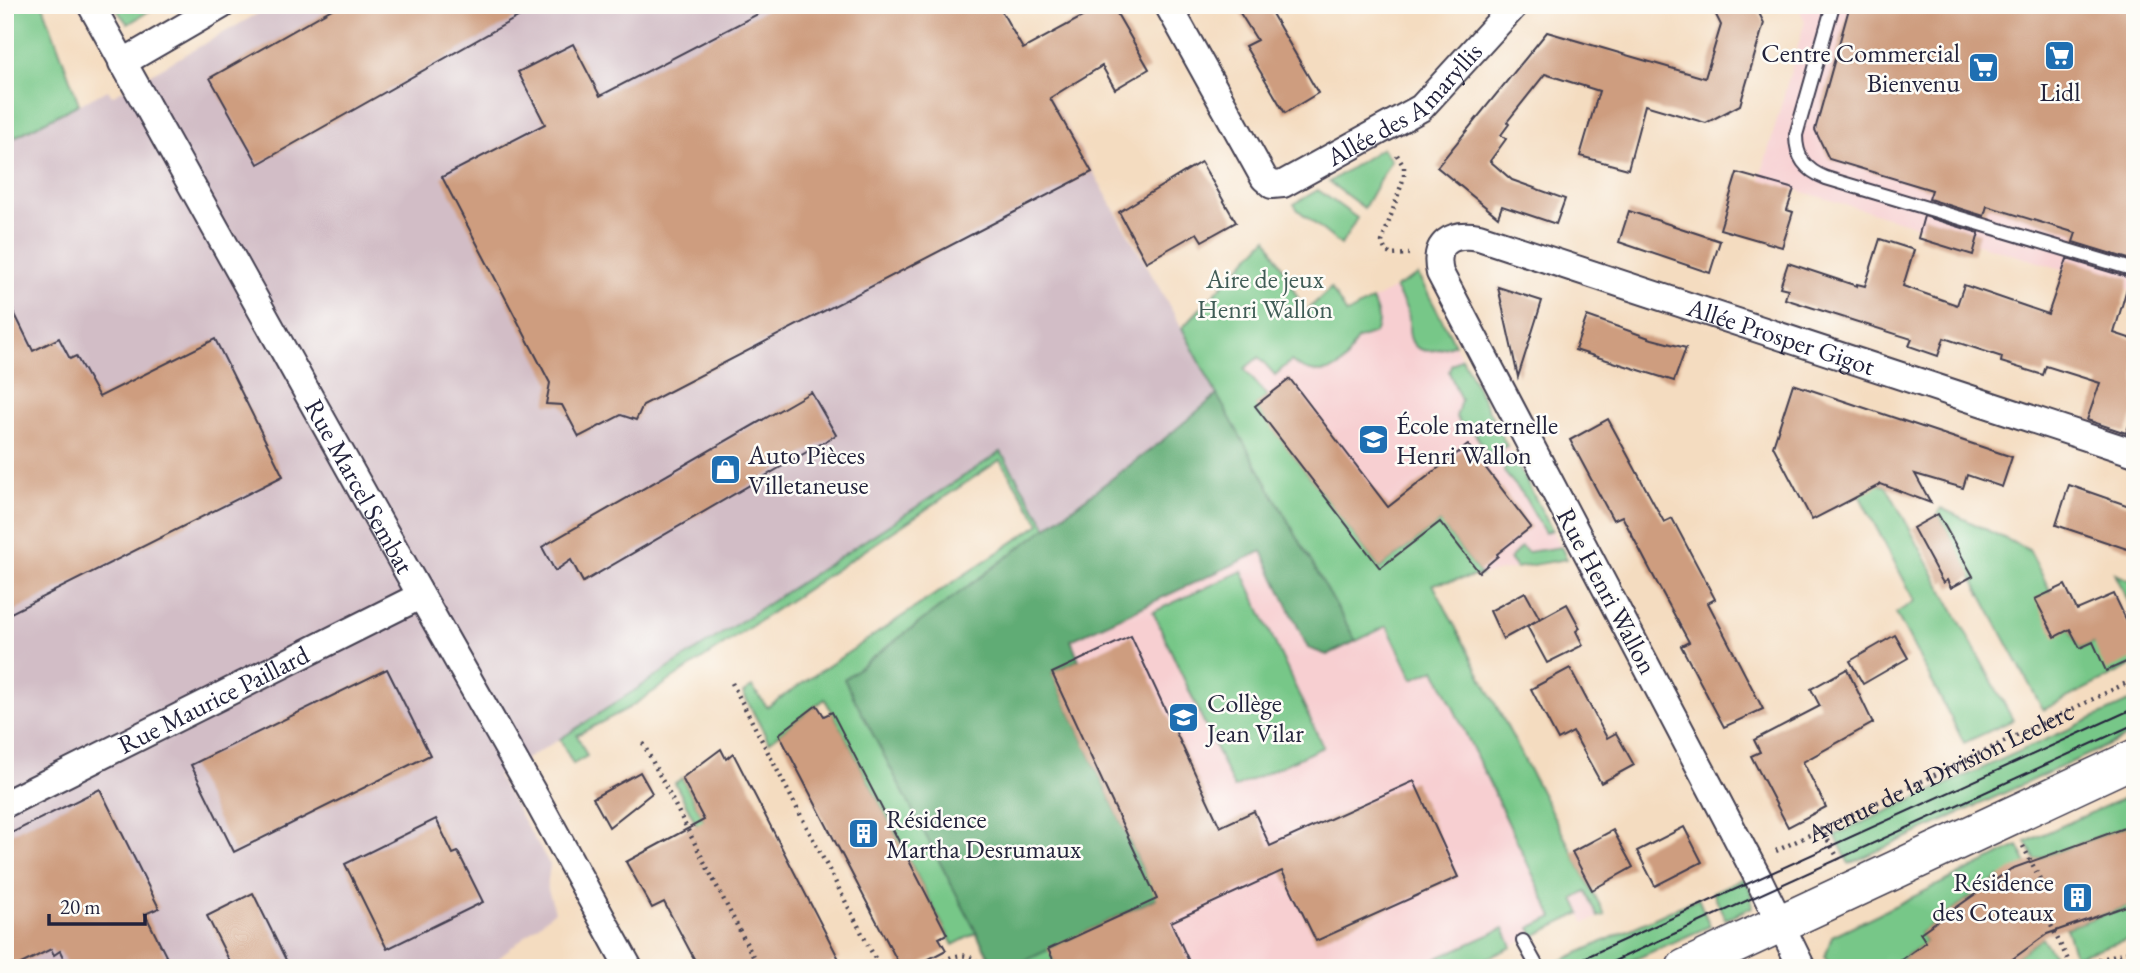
<svg xmlns="http://www.w3.org/2000/svg" width="2140" height="973" font-family="'EB Garamond',serif">
	<rect width="100%" height="100%" fill="#fdfcf7"/>
	<filter id="ink" filterUnits="userSpaceOnUse"><feTurbulence type="fractalNoise" baseFrequency=".0143" numOctaves="2"/><feDisplacementMap in="SourceGraphic" scale="14" xChannelSelector="R" yChannelSelector="G"/><feConvolveMatrix kernelMatrix="1 2 1 2 8 2 1 2 1" color-interpolation-filters="sRGB"/></filter>
	<filter id="wash" filterUnits="userSpaceOnUse"><feTurbulence type="fractalNoise" baseFrequency=".00686" numOctaves="4" result="noise"/><feDisplacementMap in="SourceGraphic" scale="28" xChannelSelector="R" yChannelSelector="G"/><feGaussianBlur stdDeviation="1.57" result="paint"/><feColorMatrix in="noise" values="0 0 0 0 0 0 0 0 0 0 0 0 0 0 0 0 0 1.4 0 .05"/><feComposite in="paint" operator="in"/></filter>
	<g filter="url(#wash)">
		<rect width="100%" height="100%" fill="#f4dcc0"/>
		<g fill="#f7cfd1">
			<path d="M1797 5H2135V291L1760 179 1805 21Z"/>
			<path d="M1418 275 1567 559 1433 584 1605 915 1585 923 1580 914 1466 968H995L1046 528 1259 357 1315 332Z"/>
		</g>
		<path fill="#d2bdc6" d="M273 5H998L1182 328 1217 395 1157 445 1046 528 1044 521 1001 452 572 732 497 776 550 865 547 887 555 911 487 968H5V142L108 90 112 96Z"/>
		<g fill="#77c788" stroke="#4c7462" stroke-width="2">
			<path d="M5 5H43L79 104 5 142Z"/>
			<path d="M122 5H159L128 24 116 9Z"/>
			<path d="M1382 148 1391 160 1364 208 1329 182Z"/>
			<path d="M1318 190 1357 218 1341 245 1298 210 1294 204Z"/>
			<path d="M1267 238 1305 312 1331 288 1347 314 1372 300C1377 311 1381 322 1375 333L1358 339C1351 346 1350 356 1343 363 1329 377 1305 373 1291 361L1275 375 1259 357 1244 369 1267 396 1256 406 1380 568 1440 522 1481 575 1433 584 1605 915 1598 917 1586 892 1574 899 1581 913 1534 936 1530 928 1553 917 1435 669 1413 679 1387 626 1327 655 1308 648 1262 551 1071 640 1079 660 1052 673 1140 863 1159 897 1049 949 1057 968H995L976 933 953 945 825 699 769 742 743 693 752 687 767 707 1040 524 1000 460 629 708 577 735 587 756 573 764 560 739 1001 452 1047 527 1157 445 1217 395 1182 328Z"/>
			<path d="M1418 275 1455 344C1440 350 1416 358 1410 337 1408 329 1410 321 1408 314 1405 304 1399 296 1395 288Z"/>
			<path d="M1462 358 1507 446 1489 454 1472 430 1461 424 1456 417 1461 400 1449 372 1451 365Z"/>
			<path d="M1514 458 1552 530 1545 533 1522 493 1504 472 1505 465Z"/>
			<path d="M1847 472 1887 487 2013 720 1964 743 1896 613 1915 601Z"/>
			<path d="M1941 508 2029 550 2080 648 2133 626 2135 664 2043 710 1938 514Z"/>
			<path d="M1521 547 1528 552 1561 547 1567 559 1516 568 1509 559Z"/>
			<path d="M1242 571 1323 747 1234 788 1153 612Z"/>
			<path d="M2115 574 2135 582V616Z"/>
			<path d="M2135 699V733L1849 864 1835 835Z"/>
			<path d="M682 778 782 968H771L675 783Z"/>
			<path d="M2135 793V834L2129 826 2038 859 2046 880 2026 842Z"/>
			<path d="M2018 846 2038 885 1999 877 1920 933 1926 942 1893 965 1895 968H1831L1825 957 1832 936Z"/>
			<path d="M1746 877 1751 893 1752 907 1725 919 1713 892Z"/>
			<path d="M1698 898 1710 926 1615 968H1554L1552 965Z"/>
			<path d="M2135 903V937L2075 956 2066 928Z"/>
			<path d="M1504 928 1512 947 1466 968H1415Z"/>
			<path d="M2042 938 2059 962 2050 968H2000Z"/>
		</g>
		<path fill="#61ac74" stroke="#426758" stroke-width="2" d="M1217 395 1356 641 1327 655 1308 648 1262 551 1071 640 1079 660 1052 673 1140 863 1159 897 1010 968H995L844 679 1157 445Z"/>
		<g id="blocks">
			<g fill="#ce9d7f">
				<path d="M339 5H539L258 164 210 78Z"/>
				<path d="M775 5H998L1023 49 1104 5H1112L1149 69 1115 89 1102 66 1050 98 1092 172 643 405 636 420 621 415 579 437 562 405 546 404 550 383 442 177 545 124 518 72 573 44 600 96Z"/>
				<path d="M1235 5H1267L1318 93 1285 113 1245 46 1257 40Z"/>
				<path d="M1711 5H1755L1764 23 1740 105 1706 123 1645 105 1628 169 1580 156 1599 91 1545 74 1507 122 1509 124 1501 135 1506 139 1490 161 1512 180 1565 199 1556 224 1502 206 1498 217 1437 167 1547 32 1705 78 1721 25Z"/>
				<path d="M1850 5H2135V261L2073 242 2076 233 1987 206 1984 216 1929 199 1932 190 1829 159 1815 130Z"/>
				<path d="M1201 162 1236 222 1202 241 1197 233 1146 262 1119 212Z"/>
				<path d="M1737 173 1794 189 1787 210 1793 212 1782 247 1720 229Z"/>
				<path d="M1629 211 1720 241 1710 273 1619 242Z"/>
				<path d="M1924 216 1979 233 1973 255 1918 238Z"/>
				<path d="M1880 239 1914 250 1903 286 1957 305 1964 285 2048 314 2067 259 2130 278 2114 333 2135 340V410L2126 433 2087 420 2100 383 2046 366 2043 375 2001 362 2002 357 1944 338 1938 356 1909 346 1912 339 1785 299 1788 289 1780 287 1788 263 1857 286V284L1865 286Z"/>
				<path d="M1498 287 1542 301 1518 377Z"/>
				<path d="M5 294 33 351 59 338 70 359 76 356 99 397 215 339 283 476 5 616Z"/>
				<path d="M1587 316 1652 339 1686 348 1674 381 1575 350Z"/>
				<path d="M1290 379 1388 507 1468 445 1531 527 1497 554 1498 556 1479 572 1440 522 1380 568 1255 406Z"/>
				<path d="M1793 384 2012 457 2002 487 1967 475 1963 488 1915 474 1931 503 1881 484 1812 520 1773 446Z"/>
				<path d="M811 392 836 435 583 582 571 560 555 571 542 547Z"/>
				<path d="M1608 419 1664 522 1672 518 1715 599 1708 603 1763 709 1724 727 1681 646 1689 642 1655 579 1622 516 1613 520 1570 440Z"/>
				<path d="M2069 485 2135 508V534L2130 550 2056 525Z"/>
				<path d="M1938 514 1973 576 1951 588 1947 580 1943 583 1913 528Z"/>
				<path d="M2065 585 2077 610 2114 594 2135 638V658L2106 671 2093 642 2080 648 2070 629 2055 637 2035 599Z"/>
				<path d="M1525 592 1540 619 1503 639 1490 611Z"/>
				<path d="M1567 604 1580 628 1576 631 1583 645 1547 663 1527 626Z"/>
				<path d="M1895 635 1908 658 1863 684 1850 661Z"/>
				<path d="M1131 636 1220 827 1254 811 1270 846 1414 781 1458 877 1316 941 1282 871 1171 922 1192 968H1057L1048 949 1157 899 1052 673Z"/>
				<path d="M1570 668 1607 738 1616 733 1634 765 1601 783 1573 732 1558 740 1531 689Z"/>
				<path d="M387 669 430 755 234 852 191 765Z"/>
				<path d="M1847 669 1873 723 1803 762 1826 807 1788 827 1751 756 1760 752 1754 740 1820 706 1811 689Z"/>
				<path d="M817 705 824 716 832 712 947 934 939 938 946 950 912 968H901L779 734Z"/>
				<path d="M721 749 726 759 733 753 839 959 821 968H699L664 902 652 908 626 862 704 820 682 778Z"/>
				<path d="M640 772 652 793 609 827 593 798Z"/>
				<path d="M100 789 159 908 145 914 172 968H68L60 951 54 955 51 949 13 968H5V836Z"/>
				<path d="M436 819 453 854 458 852 483 902 387 949 345 864Z"/>
				<path d="M2135 824V903L2047 934 2000 968H1890L1926 942 1920 933 2011 869Z"/>
				<path d="M1684 827 1702 862 1655 886 1637 851Z"/>
				<path d="M1613 830 1633 867 1592 890 1572 852Z"/>
				<path d="M253 893 290 968H233L207 916Z"/>
			</g>
		</g>
	</g>
	<g filter="url(#ink)">
		<use href="#blocks" fill-opacity="0" stroke="#423e4f" stroke-width="2"/>
		<g fill="none" stroke-linecap="round" stroke-linejoin="round">
			<defs>
				<g id="lane">
					<path d="M1833 5 1796 135C1796 157 1805 170 1826 178L2135 270"/>
					<path d="M1523 941 1538 968"/>
				</g>
				<g id="street">
					<path id="s2" d="M91 5 381 525 537 800 629 968"/>
					<path id="s3" d="M1168 5 1264 178 1272 185 1283 184 1421 108 1515 5"/>
					<path d="M122 63 222 5"/>
					<path id="s4" d="M5 804 420 596"/>
					<path id="s5" d="M1802 968 1759 880 1440 273C1433 243 1451 232 1479 237L2135 453"/>
				</g>
				<path id="secondary" d="M1685 968 2135 758"/>
			</defs>
			<use href="#lane" stroke="#423e4f" stroke-width="16"/>
			<use href="#street" stroke="#423e4f" stroke-width="30"/>
			<use href="#secondary" stroke="#423e4f" stroke-width="40"/>
			<g stroke="#423e4f" stroke-width="4.5" stroke-dasharray="2 5" stroke-linecap="butt">
				<path d="M1397 155 1404 167V177L1382 242 1385 250 1391 255 1409 254"/>
				<path d="M732 683 880 968"/>
				<path d="M643 743 759 968"/>
				<path d="M1821 828 1839 860"/>
				<path d="M2023 846 2042 883"/>
				<path id="s1" d="M1776 851 2135 679"/>
				<path d="M2045 913 2072 968"/>
				<path d="M931 968C953 956 964 947 985 968"/>
				<path d="M2072 968 2135 949"/>
			</g>
			<use href="#lane" stroke="#fff" stroke-width="12"/>
			<use href="#street" stroke="#fff" stroke-width="26"/>
			<use href="#secondary" stroke="#fff" stroke-width="37"/>
			<g stroke="#22223b" stroke-width="2">
				<path d="M1562 968 2135 708"/>
				<path d="M1599 968 2135 724"/>
			</g>
		</g>
	</g>
	<defs>
		<symbol id="supermarket-square" viewBox="-11 -11 22 22"><rect x="-9" y="-9" width="18" height="18" rx="4" fill="#1f6fb2" stroke="#fdfcf7"/><path d="M-6-5.5h2.5l.6 2H6L4.5 2H-2.5L-4.4-4H-6ZM-1.5 3.2a1.3 1.3 0 1 0 .1 0ZM3 3.2a1.3 1.3 0 1 0 .1 0Z" fill="#fff"/></symbol>
		<symbol id="school-square" viewBox="-11 -11 22 22"><rect x="-9" y="-9" width="18" height="18" rx="4" fill="#1f6fb2" stroke="#fdfcf7"/><path d="M0-5L7-2L0 1L-7-2ZM-4 1L0 2.5L4 1V4Q0 6-4 4Z" fill="#fff"/></symbol>
		<symbol id="shop-square" viewBox="-11 -11 22 22"><rect x="-9" y="-9" width="18" height="18" rx="4" fill="#1f6fb2" stroke="#fdfcf7"/><path d="M-5-2.5h2.3a2.7 3.5 0 0 1 5.4 0H5L5.5 6h-11ZM-1.5-2.5h3a1.5 2.3 0 0 0-3 0Z" fill="#fff"/></symbol>
		<symbol id="building-square" viewBox="-11 -11 22 22"><rect x="-9" y="-9" width="18" height="18" rx="4" fill="#1f6fb2" stroke="#fdfcf7"/><path d="M-4-6H4V6H1V3H-1V6H-4ZM-2.5-4.3h1.7v1.8h-1.7ZM.8-4.3h1.7v1.8H.8ZM-2.5-1h1.7V.8h-1.7ZM.8-1h1.7V.8H.8Z" fill="#fff"/></symbol>
	</defs>
	<g fill-rule="evenodd">
		<use href="#supermarket-square" x="2042" y="38" width="35" height="35"/>
		<use href="#supermarket-square" x="1966" y="50" width="35" height="35"/>
		<use href="#school-square" x="1356" y="422" width="35" height="35"/>
		<use href="#shop-square" x="708" y="452" width="35" height="35"/>
		<use href="#school-square" x="1166" y="700" width="35" height="35"/>
		<use href="#building-square" x="846" y="816" width="35" height="35"/>
		<use href="#building-square" x="2060" y="880" width="35" height="35"/>
	</g>
	<g text-anchor="middle" stroke-width="5" stroke-linejoin="round" paint-order="stroke">
		<g font-size="26" fill="#22223b" stroke="#fdfcf7" text-anchor="start">
			<text x="1960" y="62" text-anchor="end">Centre Commercial<tspan x="1960" dy="30">Bienvenu</tspan></text>
			<text x="2060" y="101" text-anchor="middle">Lidl</text>
			<text x="1396" y="434">École maternelle<tspan x="1396" dy="30">Henri Wallon</tspan></text>
			<text x="748" y="464">Auto Pièces<tspan x="748" dy="30">Villetaneuse</tspan></text>
			<text x="1207" y="712">Collège<tspan x="1207" dy="30">Jean Vilar</tspan></text>
			<text x="886" y="828">Résidence<tspan x="886" dy="30">Martha Desrumaux</tspan></text>
			<text x="2054" y="891" text-anchor="end">Résidence<tspan x="2054" dy="30">des Coteaux</tspan></text>
		</g>
		<g font-size="26" fill="#22223b" stroke="#fdfcf7">
			<text dy="9" stroke="none"><textPath href="#s3" startOffset="366">Allée des Amaryllis</textPath></text>
			<text dy="9" stroke="none"><textPath href="#s5" startOffset="1169">Allée Prosper Gigot</textPath></text>
			<text dy="9" stroke="none"><textPath href="#s2" startOffset="551">Rue Marcel Sembat</textPath></text>
			<text transform="translate(1607 591) rotate(62)" y="9">Rue Henri Wallon</text>
			<text dy="9" stroke="none"><textPath href="#s4" startOffset="233">Rue Maurice Paillard</textPath></text>
			<text dy="9" stroke="none"><textPath href="#s1" startOffset="182">Avenue de la Division Leclerc</textPath></text>
		</g>
		<g font-size="26" fill="#405c56" stroke="#fdfcf7">
			<text x="1265" y="288">Aire de jeux<tspan x="1265" dy="30">Henri Wallon</tspan></text>
		</g>
	</g>
	<rect width="2140" height="973" fill="none" stroke="#fdfcf7" stroke-width="28"/>
	<path d="M49 914v10h96v-10" fill="none" stroke="#22223b" stroke-width="3.5"/>
	<text x="60" y="914" font-size="21" fill="#22223b" stroke="#fdfcf7" stroke-width="5" paint-order="stroke">20 m</text>
</svg>
